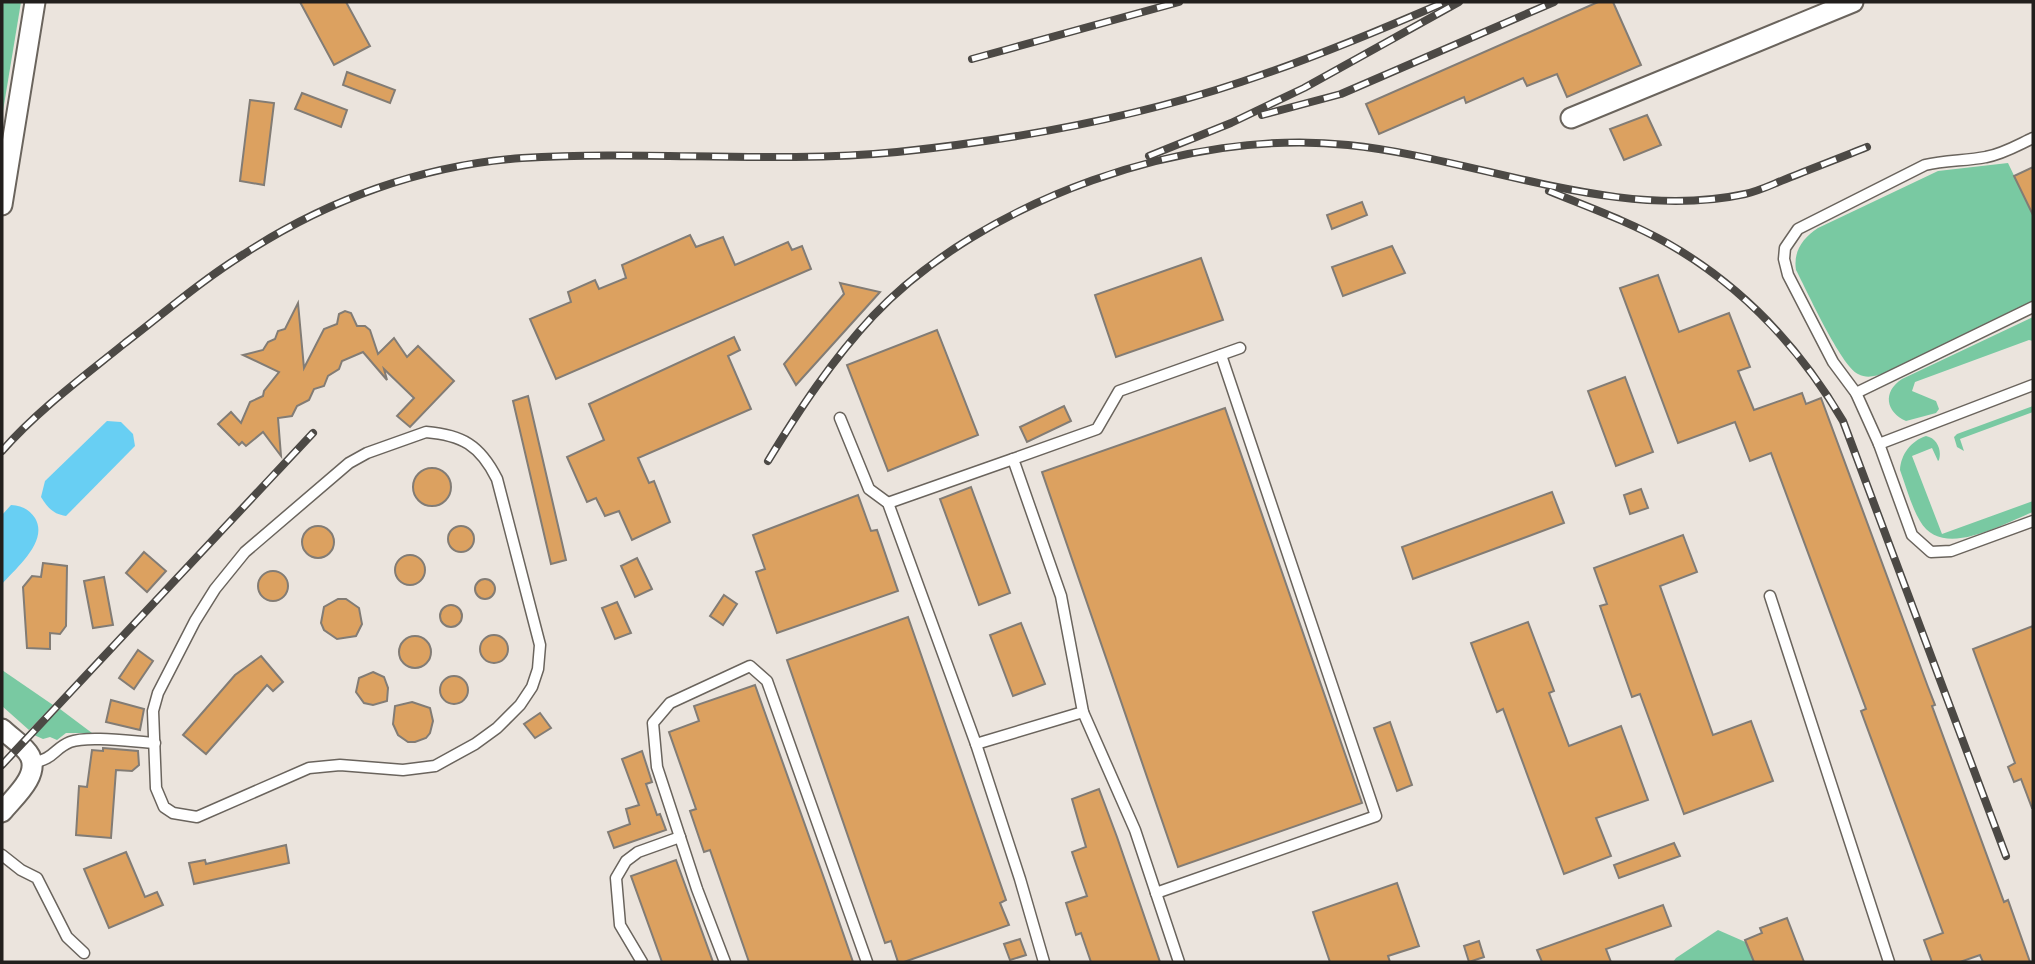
<svg xmlns="http://www.w3.org/2000/svg" width="2035" height="964" font-family="'Playfair Display',serif">
	<rect width="100%" height="100%" fill="#ebe4dd"/>
	<g fill="#79c9a2">
		<path d="M2 2H21L2 117Z"/>
		<path d="M2008 163 2033 215V301L1885 373C1876 376 1867 379 1858 374 1841 366 1807 291 1796 270 1793 251 1803 238 1818 228L1938 171Z"/>
		<path d="M2033 317V341L2029 340 1915 382 1912 391 1936 401 1939 409 1936 413 1906 421C1886 412 1882 392 1902 379Z"/>
		<path d="M2033 406V412L1960 439 1964 451 1957 447 1954 437 1957 434Z"/>
		<path d="M1926 436C1937 438 1942 450 1939 460L1938 461 1932 448 1912 456 1942 534 2033 501V512C2002 524 1942 560 1920 521 1911 506 1906 486 1900 470 1901 454 1911 441 1926 436Z"/>
		<path d="M2 670 53 705 29 730 2 706Z"/>
		<path d="M60 709 92 733H66L57 740 50 737 43 739 34 735Z"/>
		<path d="M1718 930 1750 944 1758 962H1673L1676 958Z"/>
	</g>
	<g fill="#68cff3">
		<path d="M107 421 121 422 133 434 135 446 66 516C53 514 48 508 41 497L45 481Z"/>
		<path d="M11 505C22 506 29 509 35 518 49 541 16 568 2 584V515Z"/>
	</g>
	<g fill="#dca160" stroke="#827c75" stroke-width="2">
		<path d="M300 2H346L370 46 334 65Z"/>
		<path d="M1598 2H1613L1641 65 1567 97 1557 74 1527 86 1523 78 1466 103 1464 97 1379 134 1366 104Z"/>
		<path d="M347 72 395 90 390 103 343 85Z"/>
		<path d="M302 93 347 110 341 127 295 109Z"/>
		<path d="M250 100 274 103 264 185 240 181Z"/>
		<path d="M1647 115 1661 145 1624 160 1610 129Z"/>
		<path d="M2033 167V215L2014 176Z"/>
		<path d="M1362 202 1367 215 1332 229 1327 215Z"/>
		<path d="M690 235 696 247 723 237 735 265 788 242 792 250 802 246 811 269 556 379 530 319 571 302 568 292 595 280 599 289 626 278 622 265Z"/>
		<path d="M1392 246 1405 273 1343 296 1332 267Z"/>
		<path d="M1201 258 1223 320 1116 357 1095 295Z"/>
		<path d="M1658 275 1679 332 1729 313 1750 367 1738 371 1754 410 1802 393 1806 404 1821 398 1928 687 1935 705 1932 706 2004 902 2008 900 2030 962H1983L1980 955 1960 962H1932L1924 940 1943 933 1861 711 1866 709 1771 453 1750 461 1735 422 1678 443 1620 288Z"/>
		<path d="M840 283 880 292 796 385 784 364 844 294Z"/>
		<path d="M298 303 304 368 324 329 337 324 339 314 345 311 351 313 357 326H365L370 330 378 354 394 338 407 357 418 346 454 381 410 427 397 416 414 398 384 369 387 380 363 352 342 361 339 369 328 376 324 386 314 389 309 400 297 406 292 416 278 418 281 456 263 432 246 446 242 442 239 445 218 424 231 412 241 423 250 402 263 396 264 391 279 372 243 355 263 350 268 342 275 339 278 331 285 329Z"/>
		<path d="M937 330 978 435 888 471 847 365Z"/>
		<path d="M734 337 740 350 728 356 751 409 638 458 649 483 654 481 670 522 632 540 619 511 605 516 596 498 587 502 567 457 604 440 589 404Z"/>
		<path d="M1625 377 1653 452 1616 466 1588 391Z"/>
		<path d="M528 396 566 560 551 564 513 401Z"/>
		<path d="M1064 406 1071 421 1027 442 1020 427Z"/>
		<path d="M1225 408 1362 803 1178 867 1042 472Z"/>
		<circle cx="432" cy="487" r="19"/>
		<path d="M971 487 1010 593 979 605 940 499Z"/>
		<path d="M1641 489 1648 508 1630 514 1624 495Z"/>
		<path d="M1552 492 1564 523 1413 579 1402 547Z"/>
		<path d="M858 495 871 531 877 530 898 591 777 633 756 572 765 569 753 535Z"/>
		<circle cx="461" cy="539" r="13"/>
		<circle cx="318" cy="542" r="16"/>
		<path d="M1683 535 1697 572 1660 586 1713 735 1751 721 1773 781 1684 814 1640 694 1632 697 1600 606 1607 604 1594 568Z"/>
		<path d="M144 552 166 571 147 592 126 573Z"/>
		<circle cx="410" cy="570" r="15"/>
		<path d="M637 558 652 589 635 597 621 566Z"/>
		<path d="M43 563 67 566 66 626 60 634 50 633V649L27 648 23 587 32 576 41 577Z"/>
		<circle cx="273" cy="586" r="15"/>
		<path d="M104 577 113 625 93 628 84 581Z"/>
		<circle cx="485" cy="589" r="10"/>
		<path d="M724 595 737 604 723 625 710 616Z"/>
		<path d="M338 599H346L359 608 362 624 356 636 337 639 324 630 321 623 324 607Z"/>
		<path d="M617 602 631 633 615 639 602 608Z"/>
		<circle cx="451" cy="616" r="11"/>
		<path d="M908 617 1006 900 1000 903 1009 925 904 962H898L891 941 885 943 787 660Z"/>
		<path d="M1528 622 1554 691 1549 693 1569 746 1621 726 1648 800 1596 818 1611 856 1564 874 1503 709 1497 712 1471 643Z"/>
		<path d="M1021 623 1045 684 1013 696 990 635Z"/>
		<path d="M2033 626V808H2032L2021 779 2014 782 2008 767 2015 763 1973 649Z"/>
		<circle cx="494" cy="649" r="14"/>
		<circle cx="415" cy="652" r="16"/>
		<path d="M138 650 153 661 134 689 119 678Z"/>
		<path d="M261 656 283 682 273 691 267 685 206 754 183 735 235 675Z"/>
		<path d="M373 672 384 677 388 688 387 701 373 705 364 703 356 692 359 678Z"/>
		<circle cx="454" cy="690" r="14"/>
		<path d="M755 685 825 881 853 962H749L710 850 704 852 690 811 696 809 669 732 699 721 694 706Z"/>
		<path d="M111 700 144 709 140 730 106 722Z"/>
		<path d="M412 702 430 708 433 721 430 733 426 738 415 742H408L398 735 393 724 395 706Z"/>
		<path d="M540 713 551 728 535 738 524 724Z"/>
		<path d="M1390 722 1412 785 1397 791 1374 728Z"/>
		<path d="M103 748 138 751 139 765 132 771 116 770 111 838 76 835 79 786 87 787 92 750 103 751Z"/>
		<path d="M642 751 652 782 646 784 657 815 660 814 666 830 614 848 608 832 630 824 626 809 639 805 622 759Z"/>
		<path d="M1099 789 1117 837 1160 962H1091L1081 933 1076 935 1066 903 1087 896 1072 852 1086 847 1072 799Z"/>
		<path d="M1674 843 1680 856 1619 878 1614 865Z"/>
		<path d="M286 845 289 863 194 884 189 863 205 860 206 864Z"/>
		<path d="M126 852 145 897 157 892 163 905 109 928 84 869Z"/>
		<path d="M676 860 713 962H662L631 876Z"/>
		<path d="M1397 883 1419 946 1388 956 1390 962H1330L1313 912Z"/>
		<path d="M1663 905 1671 926 1606 949 1611 962H1542L1537 950Z"/>
		<path d="M1787 918 1804 962H1754L1745 940 1762 933 1760 928Z"/>
		<path d="M1020 939 1026 955 1010 960 1004 944Z"/>
		<path d="M1479 941 1484 957 1469 962 1464 946Z"/>
	</g>
	<g fill="none" stroke-linecap="round" stroke-linejoin="round">
		<defs>
			<g id="service">
				<path d="M2033 138C2018 145 2003 154 1986 157 1966 161 1945 160 1925 165L1798 229 1785 248 1784 259 1788 275 1833 362 1856 393 1879 444 2033 385"/>
				<path d="M1856 393 2033 307"/>
				<path d="M840 418 869 489 888 503 976 744 1020 879 1044 962"/>
				<path d="M426 432C462 435 480 445 497 479L540 645 538 669 532 687 520 705 497 728 475 744 435 766 403 770 340 765 309 768 197 817 173 813 164 807 156 788 153 711 158 693 195 621 215 589 245 552 349 463 367 453Z"/>
				<path d="M1879 444 1912 535 1931 552 1951 551 2033 521"/>
				<path d="M888 503 1013 459"/>
				<path d="M1770 596 1889 962"/>
				<path d="M1083 712 1135 830 1179 962"/>
				<path d="M976 744 1083 712 1061 596 1013 459 1097 429 1119 391 1240 348"/>
				<path d="M31 763C55 759 53 749 70 742 88 735 135 742 155 743"/>
				<path d="M2 855 21 870 37 878 67 937 84 953"/>
				<path d="M1156 893 1376 816 1221 355"/>
				<path d="M642 962 620 925 616 878 626 861 638 852 680 837"/>
				<path d="M725 962 697 889 657 767 653 723 670 703 750 666 767 681 867 962"/>
			</g>
			<g id="minor">
				<path d="M1571 118 1853 2"/>
				<path d="M2 205 35 2"/>
				<path d="M2 729C10 737 25 746 30 756 40 776 13 798 2 812"/>
			</g>
		</defs>
		<use href="#service" stroke="#6a645d" stroke-width="13"/>
		<use href="#minor" stroke="#6a645d" stroke-width="23"/>
		<use href="#service" stroke="#fff" stroke-width="10"/>
		<use href="#minor" stroke="#fff" stroke-width="19"/>
		<defs>
			<g id="rail">
				<path d="M972 59 1179 2"/>
				<path d="M1262 115 1341 94 1554 2"/>
				<path d="M1149 156 1231 123 1304 88 1459 2"/>
				<path d="M1549 191C1588 207 1630 222 1667 243 1741 285 1800 348 1843 421L2006 856"/>
				<path d="M2 451C38 410 83 377 125 343 164 313 202 280 244 254 327 200 422 165 522 158 647 150 772 164 897 152 1013 140 1130 119 1241 82 1311 59 1378 31 1445 2"/>
				<path d="M768 461C799 410 832 360 873 316 984 199 1189 128 1348 145 1477 158 1616 222 1745 194 1759 191 1773 184 1786 179 1813 168 1840 158 1867 147"/>
				<path d="M2 765 313 433"/>
			</g>
		</defs>
		<use href="#rail" stroke="#4c4945" stroke-width="8"/>
		<use href="#rail" stroke="#fff" stroke-width="5" stroke-dasharray="16" stroke-linecap="butt"/>
	</g>
	<rect width="2035" height="964" fill="none" stroke="#221f1d" stroke-width="7"/>
</svg>
